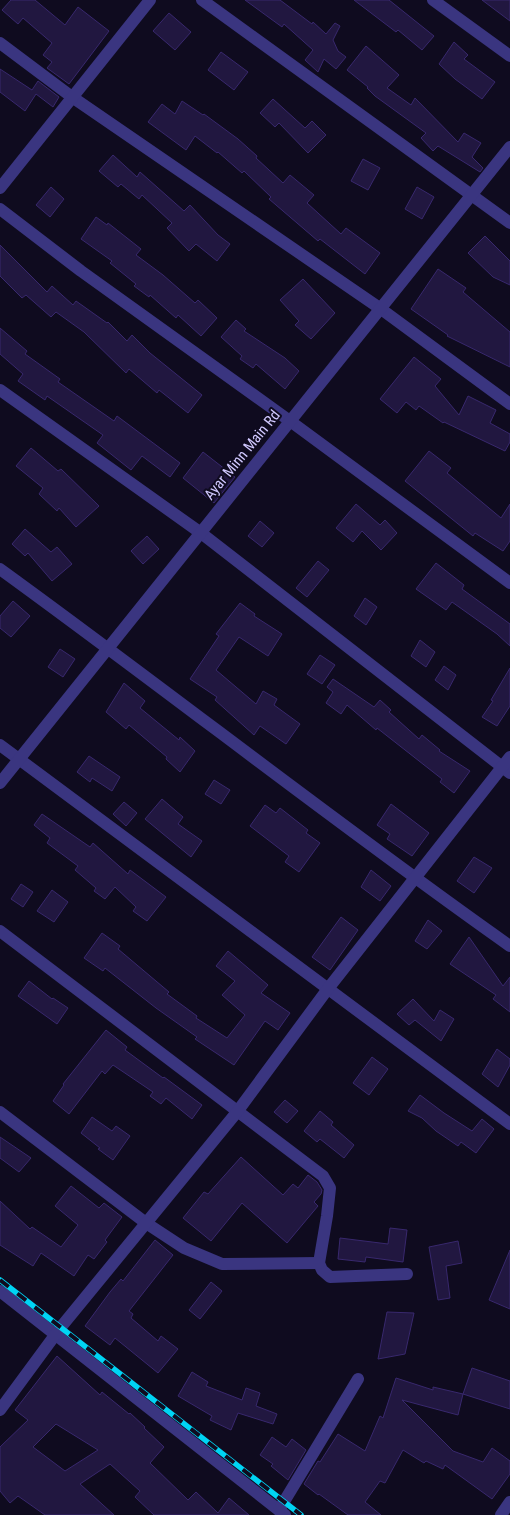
<svg xmlns="http://www.w3.org/2000/svg" width="510" height="1515" font-family="'Roboto Condensed',sans-serif">
	<rect width="100%" height="100%" fill="#0f0b1f"/>
	<g fill="#211740" stroke="#38286d" fill-rule="evenodd">
		<path d="M11 0H35L65 25 78 7 109 31 69 84 47 68 52 62 43 55 52 43 23 18 18 24 2 10Z"/>
		<path d="M245 0H280L312 24 313 22 326 34 335 23 340 26 333 40 338 51 346 57 336 69 324 59 318 72 305 60 313 50 284 24 282 27Z"/>
		<path d="M354 0H389L434 36 422 50 398 30 396 32Z"/>
		<path d="M482 0H510V21Z"/>
		<path d="M169 13 191 32 175 50 153 31Z"/>
		<path d="M454 42 468 55 464 59 495 82 482 99 455 79 439 64Z"/>
		<path d="M366 46 399 75 387 88 411 105 415 98 458 142 464 133 481 143 472 157 483 168 480 172 438 146 433 151 421 138 426 133 375 96 367 88 368 87 347 70Z"/>
		<path d="M221 52 248 72 234 90 208 70Z"/>
		<path d="M0 69 32 90 38 81 59 97 53 107 36 94 25 111 0 92Z"/>
		<path d="M273 99 305 128 312 121 326 135 308 153 279 123 275 127 260 113Z"/>
		<path d="M182 101 203 115 204 114 238 139 257 156 256 158 283 183 290 175 314 195 307 203 341 234 346 228 380 253 365 274 320 239 318 241 269 199 271 197 244 171 242 173 218 152 217 153 195 136 186 150 148 122 162 104 175 114Z"/>
		<path d="M113 155 137 177 140 172 184 211 190 205 218 235 230 244 217 261 196 244 189 251 167 228 172 223 142 195 139 199 121 184 118 187 99 171Z"/>
		<path d="M363 159 380 168 368 190 351 181Z"/>
		<path d="M51 187 64 199 50 217 36 205Z"/>
		<path d="M417 187 434 197 422 219 405 209Z"/>
		<path d="M96 217 107 225 108 223 141 249 136 255 163 275 195 303 198 300 217 318 201 336 178 315 176 318 150 295 149 297 134 286 136 284 110 263 112 261 81 239Z"/>
		<path d="M485 236 510 261V285L493 277 468 253Z"/>
		<path d="M0 245 47 292 52 286 73 305 76 301 107 323 108 322 127 341 132 335 150 353 202 395 188 413 159 390 157 393 129 369 126 373 84 332 56 312 51 317 26 295 22 298 0 276Z"/>
		<path d="M438 269 466 288 463 292 510 332V367L447 336 448 335 411 309Z"/>
		<path d="M303 279 335 313 311 339 295 325 299 321 280 300Z"/>
		<path d="M236 320 246 329 244 331 285 358 299 371 285 389 256 364 253 368 240 359 242 356 221 337Z"/>
		<path d="M0 328 27 351 25 354 60 379 58 382 114 421 117 416 180 463 170 477 142 456 131 470 97 443 103 435 47 396 45 400 18 381 23 374 0 354Z"/>
		<path d="M414 357 441 379 435 386 459 415 468 396 496 410 490 423 510 434V442L505 451 444 422 443 423 419 406 416 410 406 402 397 413 380 399Z"/>
		<path d="M31 448 58 471 61 469 99 506 76 527 59 508 57 511 39 494 43 488 16 466Z"/>
		<path d="M429 451 451 468 447 473 501 518 510 504V541L503 551 475 533 473 536 405 481Z"/>
		<path d="M203 452 235 477 214 503 183 478Z"/>
		<path d="M356 504 380 525 385 520 397 533 381 550 362 531 353 542 336 528Z"/>
		<path d="M260 521 274 533 262 547 248 536Z"/>
		<path d="M25 529 51 552 57 547 72 564 52 581 28 553 25 556 12 544Z"/>
		<path d="M147 536 159 549 143 564 131 551Z"/>
		<path d="M318 561 329 570 307 597 296 588Z"/>
		<path d="M436 563 464 585 462 589 510 624V646L497 634 452 602 446 610 416 589Z"/>
		<path d="M365 598 377 607 366 625 354 616Z"/>
		<path d="M13 601 30 616 11 637 0 628V616Z"/>
		<path d="M240 603 255 614 254 616 282 634 268 656 239 637 216 670 256 704 263 691 277 699 274 705 300 724 286 744 260 726 254 735 215 700 217 697 190 679 219 636 216 634Z"/>
		<path d="M420 640 435 652 426 667 411 656Z"/>
		<path d="M60 649 75 659 63 677 48 667Z"/>
		<path d="M320 655 335 665 322 684 307 674Z"/>
		<path d="M444 666 456 675 448 690 435 680Z"/>
		<path d="M510 668V706L497 726 482 717 493 701 491 700Z"/>
		<path d="M333 679 374 707 380 700 391 710 389 712 419 739 422 735 440 750 439 751 470 771 454 793 440 782 442 779 377 728 376 730 347 705 341 714 326 703 333 692 327 687Z"/>
		<path d="M124 683 145 701 140 708 179 740 180 737 195 751 180 772 166 759 167 757 129 725 126 729 106 712Z"/>
		<path d="M89 756 120 777 112 791 92 778 90 782 77 772Z"/>
		<path d="M214 780 230 790 221 804 205 794Z"/>
		<path d="M162 799 183 817 178 824 202 841 191 857 145 819Z"/>
		<path d="M124 802 137 813 126 826 113 814Z"/>
		<path d="M391 804 429 833 412 856 387 839 390 834 377 825Z"/>
		<path d="M265 805 276 813 280 808 308 830 306 833 320 843 299 872 285 862 289 856 250 826Z"/>
		<path d="M42 814 90 847 93 843 128 874 130 870 166 897 147 921 133 911 136 907 115 887 105 899 94 891 96 888 75 870 78 866 47 843 50 838 34 825Z"/>
		<path d="M474 857 492 868 474 893 457 881Z"/>
		<path d="M371 870 391 886 380 901 361 887Z"/>
		<path d="M21 884 33 892 23 907 11 899Z"/>
		<path d="M52 890 68 902 54 922 37 911Z"/>
		<path d="M341 917 358 930 330 970 312 957Z"/>
		<path d="M428 920 442 931 427 949 415 941Z"/>
		<path d="M102 933 120 946 118 949 169 992 167 994 197 1016 196 1018 227 1038 245 1015 222 995 235 981 216 966 228 951 268 985 261 993 290 1013 278 1030 265 1021 234 1065 195 1039 197 1037 156 1008 105 968 103 971 84 958Z"/>
		<path d="M469 937 503 986 510 977V1012L493 999 496 995 450 964Z"/>
		<path d="M29 981 52 999 53 998 68 1008 57 1024 18 996Z"/>
		<path d="M413 999 434 1021 440 1010 454 1019 441 1041 415 1020 409 1025 397 1014Z"/>
		<path d="M106 1030 127 1047 125 1050 163 1078 164 1077 202 1105 192 1119 166 1098 161 1104 150 1096 153 1092 113 1065 105 1074 102 1071 69 1114 53 1101 64 1085 63 1084Z"/>
		<path d="M497 1049 510 1059V1065L498 1087 482 1074Z"/>
		<path d="M372 1057 388 1069 369 1095 353 1083Z"/>
		<path d="M420 1095 444 1113 472 1131 482 1119 494 1129 476 1153 461 1142 458 1146 436 1131 422 1118 408 1111Z"/>
		<path d="M285 1100 298 1111 287 1123 274 1112Z"/>
		<path d="M320 1111 333 1122 331 1125 354 1145 344 1158 320 1139 317 1142 304 1131Z"/>
		<path d="M92 1117 112 1131 116 1126 130 1136 113 1160 98 1149 100 1148 81 1133Z"/>
		<path d="M0 1137 31 1158 19 1172 0 1158Z"/>
		<path d="M241 1157 283 1195 293 1184 298 1188 308 1175 317 1182 322 1190 321 1194 314 1202 318 1206 287 1243 242 1203 211 1241 183 1218 204 1192 208 1194Z"/>
		<path d="M71 1186 99 1208 104 1203 122 1217 105 1240 107 1242 94 1259 88 1255 74 1276 41 1253 33 1266 0 1245V1201L30 1229 32 1227 61 1247 78 1225 55 1206Z"/>
		<path d="M390 1228 407 1230 403 1262 366 1257 365 1262 338 1259 340 1238 388 1244Z"/>
		<path d="M155 1240 173 1255 129 1311 133 1314 131 1318 158 1341 161 1336 178 1349 158 1373 115 1338 110 1345 85 1326 110 1292 121 1279 123 1281Z"/>
		<path d="M458 1241 462 1263 446 1266 450 1298 438 1300 429 1247Z"/>
		<path d="M510 1250V1309L489 1300Z"/>
		<path d="M211 1282 222 1291 200 1319 189 1310Z"/>
		<path d="M387 1312 414 1313 405 1354 378 1359Z"/>
		<path d="M57 1356 100 1395 102 1392 129 1414 130 1413 145 1427 144 1428 164 1447 150 1463 188 1500 196 1492 218 1513 229 1498 249 1515H154L135 1497 140 1491 110 1464 80 1484 114 1515H45L18 1496 10 1503 0 1491V1447L28 1420 15 1410ZM56 1424 98 1450 65 1471 33 1447Z"/>
		<path d="M472 1368 510 1381V1409L463 1394Z"/>
		<path d="M192 1372 208 1382 206 1386 242 1400 246 1388 260 1393 256 1406 277 1414 273 1424 238 1413 231 1430 210 1420 212 1416 178 1396Z"/>
		<path d="M396 1378 433 1390V1387L463 1394 458 1415 402 1400 453 1451 483 1462 492 1448 510 1461V1474L492 1499 445 1465 443 1469 426 1461 424 1463 403 1450 385 1483 380 1481 365 1502 381 1515H348L319 1494 318 1495 304 1484 318 1461 320 1462 338 1434 365 1451 380 1416 383 1418Z"/>
		<path d="M272 1437 286 1447 292 1439 306 1450 288 1480 271 1466 273 1464 260 1455Z"/>
	</g>
	<g fill="none" stroke-linecap="round" stroke-linejoin="round">
		<g stroke="#3a3580" stroke-width="12">
			<path d="M202 0 510 223"/>
			<path d="M433 0 510 56"/>
			<path d="M0 43 72 97 381 309 510 404"/>
			<path d="M0 188 150 0"/>
			<path d="M0 209 81 271 290 421 510 583"/>
			<path d="M0 390 201 533 510 773"/>
			<path d="M0 569C171 693 337 824 510 946"/>
			<path d="M0 745 510 1124"/>
			<path d="M0 783 510 147"/>
			<path d="M0 931 323 1176 330 1188 327 1216 319 1263 322 1270 330 1277 407 1274"/>
			<path d="M0 1112 146 1223 184 1248 222 1264 319 1263"/>
			<path d="M0 1291 285 1515"/>
			<path d="M0 1410 61 1327 237 1112 327 990 510 757"/>
			<path d="M279 1510 358 1379"/>
			<path d="M501 1515 510 1502"/>
		</g>
		<defs>
			<path id="rail" d="M0 1280 301 1515"/>
		</defs>
		<use href="#rail" stroke="#00d4f4" stroke-width="5.5"/>
		<use href="#rail" stroke="#0f0b1f" stroke-width="4" stroke-dasharray="11" stroke-linecap="butt"/>
	</g>
	<g text-anchor="middle" stroke-width="4" stroke-linejoin="round" paint-order="stroke">
		<g font-size="15" fill="#d1c9ff" stroke="#0f0b1f">
			<text transform="translate(242 455) rotate(-51)" y="5">Ayar Minn Main Rd</text>
		</g>
	</g>
</svg>
